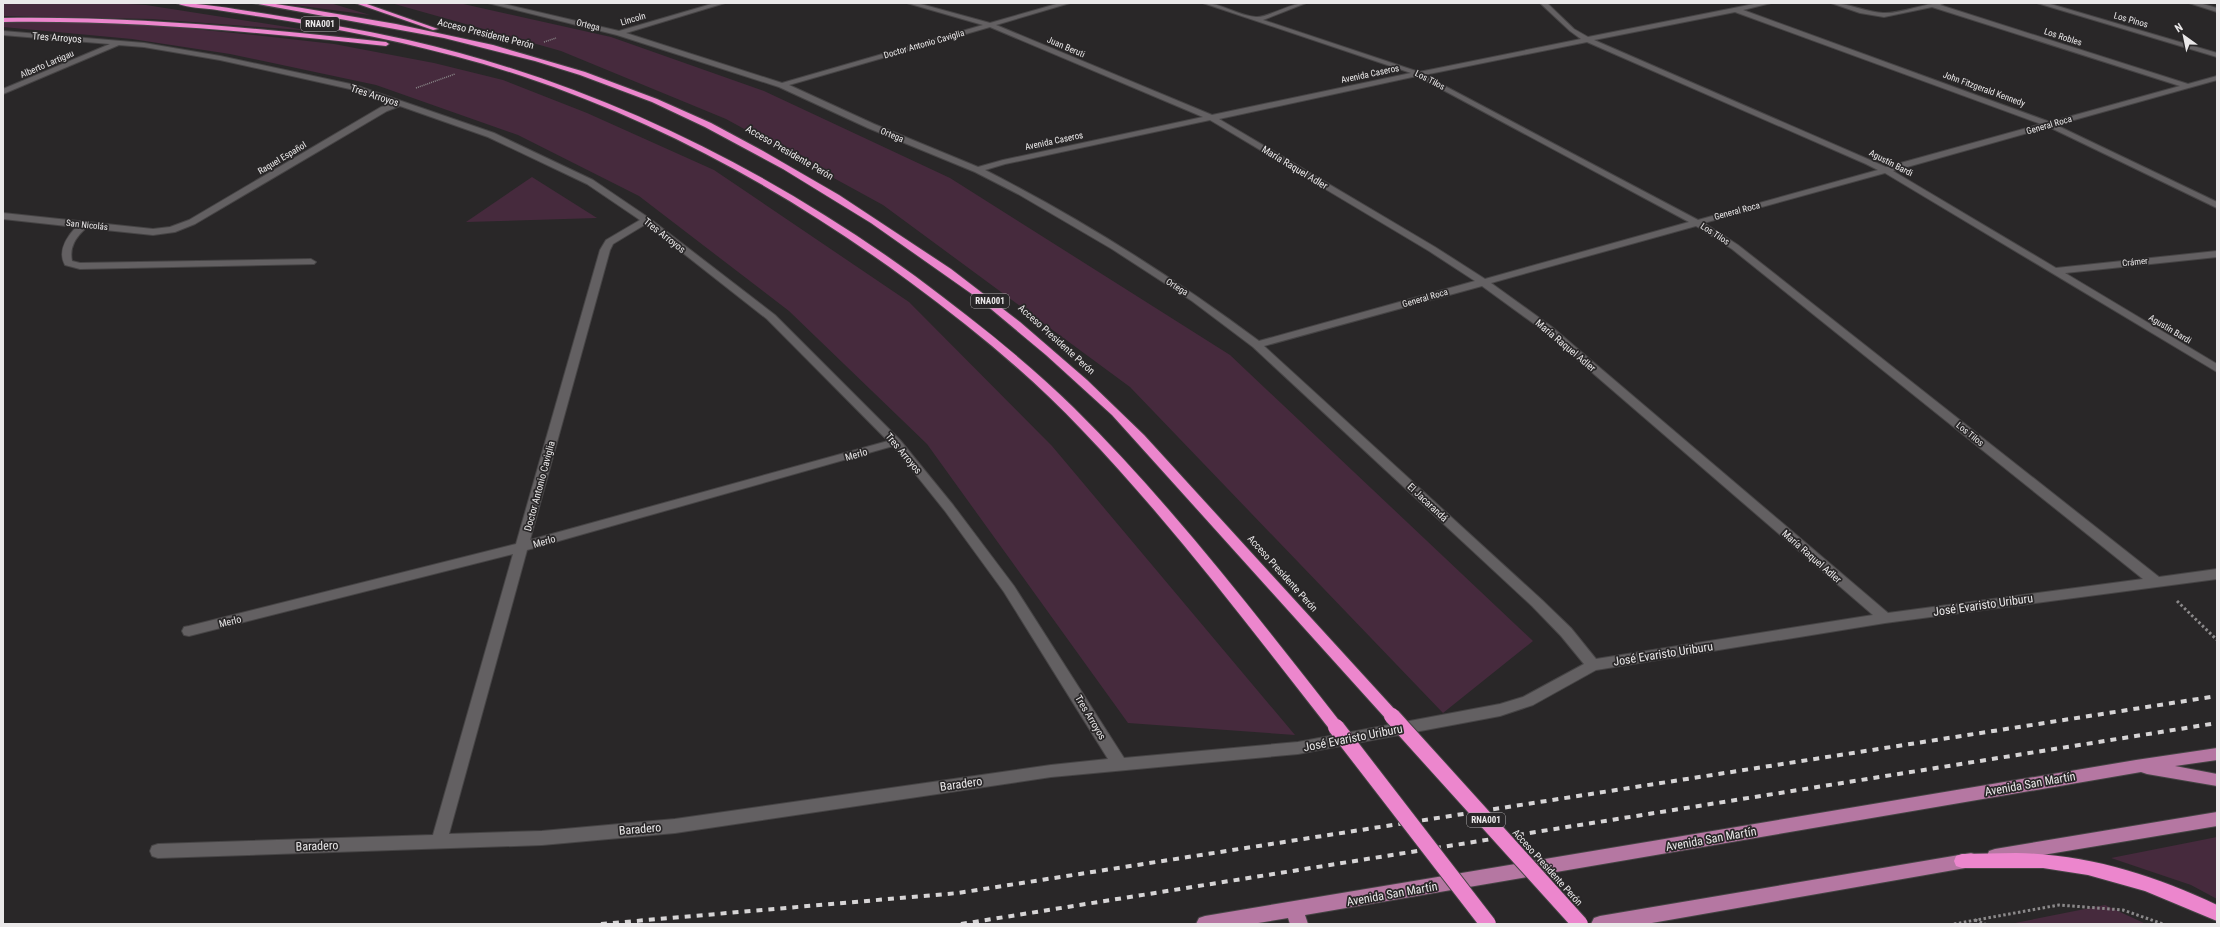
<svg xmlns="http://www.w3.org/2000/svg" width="2220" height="927" font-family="'Roboto Condensed',sans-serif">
	<rect width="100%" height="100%" fill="#292728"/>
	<g fill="#462a3d">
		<path d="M3 3H110L146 5 313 31 152 19 3 16Z"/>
		<path d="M280 3H330L370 15Z"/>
		<path d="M391 3H459L611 37 764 91 950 178 1230 355 1533 641 1443 713 1130 387 883 205 726 119 561 51Z"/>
		<path d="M71 22 153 25 244 34 334 44 434 63 503 80 587 113 714 170 909 302 1052 446 1295 735 1128 723 927 444 789 311 639 196 518 135 376 85 230 54 132 39 3 27V23Z"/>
		<path d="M532 177 597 218 466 222Z"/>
		<path d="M2217 837V899L2191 885 2111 858Z"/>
		<path d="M2105 905 2146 924H2010Z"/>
	</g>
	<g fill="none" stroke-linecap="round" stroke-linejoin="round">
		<defs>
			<g id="minor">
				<path d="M488 3H499L619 31 715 3H725L626 33 782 83 983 25 907 3H917L990 23 1060 3H1070L996 25 1212 115 1411 73 1203 3C1222 3 1239 16 1256 17 1268 18 1289 3 1306 3L1263 20 1419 72 1581 39 1570 31 1540 3H1547L1574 29 1588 37 1759 3H1771L1743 10 2050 122 2180 86 1932 7 1884 17 1860 13 1831 3C1849 3 1865 12 1883 13 1901 14 1923 3 1944 3L1940 5 2188 84 2217 76V80L2056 125 2217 202V208L2049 127 1893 171 2056 268 2217 251V257L2065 273 2217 364V372L1885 173 1704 223 1738 245 2159 577 2217 569V579L1885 623 1596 670 1533 705 1500 716 1298 754 1051 777 675 833 542 845 158 858 152 856 150 851 152 846 158 844 433 835 513 554 189 636 184 635 182 631 184 627 189 626 516 544 600 250 606 240 640 220 587 184 488 137 400 106 387 111 195 224 175 232 153 235 86 228C76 237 69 247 72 261L80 263 311 259 316 262 314 264 80 269 65 265C57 251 67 237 76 227L3 219V213L153 229 170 227 189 220 381 107 393 104 350 89 220 60 144 47 119 45 3 94V89L110 44 3 35V31L144 43 220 56 355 85 494 133 593 180 649 218 775 315 900 440 953 505 1014 586 1124 758 1298 742 1500 704 1523 697 1584 664 1561 636 1532 606 1253 347 1192 301 1112 249 1018 194 975 172 868 128 779 87 617 35ZM1735 12 2041 124 1886 167 1594 40ZM990 27 1203 117 1003 160 978 167 874 124 789 85ZM1587 42 1866 164 1878 170 1698 220 1424 75ZM1417 76 1689 222 1485 279 1435 247 1219 119ZM1210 120 1429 251 1475 281 1259 341C1173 277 1081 219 985 170L1005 164ZM646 224 767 319 888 441 530 540 610 250 613 244ZM1696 226 1732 249 2143 579 1888 613 1552 327 1491 283ZM1482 286 1544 331 1873 615 1596 659 1571 628 1542 600 1264 346ZM893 446 945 511 1004 592 1108 759 1051 765 675 819 542 831 449 834 527 550Z"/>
				<path d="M2037 3H2047L2217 53V57Z"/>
				<path d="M2189 3H2199L2217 8V12Z"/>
			</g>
			<g id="major">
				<path d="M2217 748V760L2175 766 2217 774V786L2147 774 2141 772 1305 915 1308 924H1290L1288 918 1252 924H1196L1199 918 1205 916 2136 760Z"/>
				<path d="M2217 812V826L1995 863 1989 861 1987 856 1989 851 1995 849Z"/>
				<path d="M1971 853 1977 855 1979 860 1977 865 1971 867 1646 924H1591L1594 918 1600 916Z"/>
			</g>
			<g id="highway">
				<path d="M176 3C204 3 233 9 261 13 310 21 359 29 408 40 594 83 760 164 915 276 970 317 1025 360 1074 408 1172 505 1256 615 1341 723L1344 727 1341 731 1336 733 1331 731C1251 629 1172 524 1082 430 1030 375 971 327 910 282 791 194 663 123 522 76 446 51 367 34 288 21 264 17 241 14 217 10 204 8 188 8 176 3Z"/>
				<path d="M252 3H269L302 8 396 24 493 45 585 72 657 99 711 123 763 151 839 195 951 269 1020 322 1087 380 1144 435 1397 712 1400 716 1397 720 1392 722 1387 720 1112 415 1046 355 979 299 871 223 783 169 705 127 652 102 580 75 535 61 444 38Z"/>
				<path d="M355 3H364L438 29 433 30Z"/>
				<path d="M3 18C131 16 258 28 386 42L389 44 386 46C258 32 131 20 3 22Z"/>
				<path d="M2016 853C2086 854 2154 875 2217 905V921L2145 891 2088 875 2043 868H1962L1956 866 1954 861 1956 856 1962 854Z"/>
			</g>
		</defs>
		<use href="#minor" stroke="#464445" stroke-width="2"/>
		<use href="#major" stroke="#464445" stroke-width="2"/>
		<use href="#highway" stroke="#464445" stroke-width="2"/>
		<g stroke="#8b898a" stroke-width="1.5" stroke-dasharray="1 1" stroke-linecap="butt">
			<path d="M544 42 556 38"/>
			<path d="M416 88 455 74"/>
		</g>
		<g stroke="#8b898a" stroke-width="3" stroke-dasharray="2.5 2.5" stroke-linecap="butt">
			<path d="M2177 601 2217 640"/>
			<path d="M1975 920 1985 924"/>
			<path d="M1954 924 2059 905 2123 910 2163 924"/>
		</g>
		<use href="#minor" fill="#636062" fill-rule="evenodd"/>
		<use href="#major" fill="#b577a2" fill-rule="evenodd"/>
		<use href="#highway" fill="#ec86cd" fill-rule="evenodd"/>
		<g stroke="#d6d4d5" stroke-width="4" stroke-dasharray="6 6" stroke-linecap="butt">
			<path d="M601 924 958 893 2217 696"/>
			<path d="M961 924 2217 723"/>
		</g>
		<defs>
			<g id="highway-bridge">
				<path d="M1392 716 1580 924"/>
				<path d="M1336 727 1488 924"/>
			</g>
		</defs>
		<use href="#highway-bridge" stroke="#464445" stroke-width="18" stroke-linecap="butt"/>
		<use href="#highway-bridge" stroke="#ec86cd" stroke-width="16"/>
	</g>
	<g text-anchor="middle" stroke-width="3.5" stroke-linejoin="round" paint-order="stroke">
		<g font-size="9" fill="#eae8e9" stroke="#292728">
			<text transform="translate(633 19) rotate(-16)" y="3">Lincoln</text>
			<text transform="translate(2131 20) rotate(16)" y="3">Los Pinos</text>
			<text transform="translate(588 25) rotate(14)" y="3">Ortega</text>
			<text transform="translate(2063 37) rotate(18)" y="3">Los Robles</text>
			<text transform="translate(924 44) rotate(-16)" y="3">Doctor Antonio Caviglia</text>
			<text transform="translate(1066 47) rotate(23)" y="3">Juan Beruti</text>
			<text transform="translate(47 64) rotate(-23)" y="3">Alberto Lartigau</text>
			<text transform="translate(1370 74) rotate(-12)" y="3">Avenida Caseros</text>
			<text transform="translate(1430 80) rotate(27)" y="3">Los Tilos</text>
			<text transform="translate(1984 89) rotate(20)" y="3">John Fitzgerald Kennedy</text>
			<text transform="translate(2049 125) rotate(-16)" y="3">General Roca</text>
			<text transform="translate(892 135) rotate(22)" y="3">Ortega</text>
			<text transform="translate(1054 141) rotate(-12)" y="3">Avenida Caseros</text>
			<text transform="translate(282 158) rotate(-31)" y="3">Raquel Español</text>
			<text transform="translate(1891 163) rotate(27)" y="3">Agustín Bardi</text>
			<text transform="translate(1737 211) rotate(-15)" y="3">General Roca</text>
			<text transform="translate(87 225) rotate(6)" y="3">San Nicolás</text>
			<text transform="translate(1715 234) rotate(33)" y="3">Los Tilos</text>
			<text transform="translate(2135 262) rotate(-6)" y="3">Crámer</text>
			<text transform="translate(1177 287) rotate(32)" y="3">Ortega</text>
			<text transform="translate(1425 298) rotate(-16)" y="3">General Roca</text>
			<text transform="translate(2170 329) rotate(31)" y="3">Agustín Bardi</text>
			<text transform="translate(1970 434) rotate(39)" y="3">Los Tilos</text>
		</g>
		<g fill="#292728" stroke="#b0aeaf" stroke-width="1">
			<rect x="301" y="17" width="38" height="14" rx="3"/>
			<rect x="971" y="294" width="38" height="14" rx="3"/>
			<rect x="1467" y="813" width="38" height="14" rx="3"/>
		</g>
		<g font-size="9" font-weight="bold" fill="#eae8e9">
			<text x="320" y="27">RNA001</text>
			<text x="990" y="304">RNA001</text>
			<text x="1486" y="823">RNA001</text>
		</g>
		<g font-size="10" fill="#eae8e9" stroke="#292728">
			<text transform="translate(486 33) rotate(14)" y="4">Acceso Presidente Perón</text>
			<text transform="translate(57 37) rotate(4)" y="4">Tres Arroyos</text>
			<text transform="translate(375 95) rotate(18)" y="4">Tres Arroyos</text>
			<text transform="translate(790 152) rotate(30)" y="4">Acceso Presidente Perón</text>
			<text transform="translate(1295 167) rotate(31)" y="4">María Raquel Adler</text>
			<text transform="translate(665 235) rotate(38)" y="4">Tres Arroyos</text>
			<text transform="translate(1057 339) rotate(42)" y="4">Acceso Presidente Perón</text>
			<text transform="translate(1566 345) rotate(40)" y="4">María Raquel Adler</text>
			<text transform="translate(904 453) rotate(50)" y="4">Tres Arroyos</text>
			<text transform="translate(856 454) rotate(-16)" y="4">Merlo</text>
			<text transform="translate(539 486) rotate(-75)" y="4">Doctor Antonio Caviglia</text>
			<text transform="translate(1428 502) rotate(43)" y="4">El Jacarandá</text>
			<text transform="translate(544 541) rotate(-16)" y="4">Merlo</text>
			<text transform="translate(1812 556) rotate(41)" y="4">María Raquel Adler</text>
			<text transform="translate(1283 573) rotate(48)" y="4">Acceso Presidente Perón</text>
			<text transform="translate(230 621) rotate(-14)" y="4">Merlo</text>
			<text transform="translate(1091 717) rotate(59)" y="4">Tres Arroyos</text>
			<text transform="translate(1548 867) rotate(48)" y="4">Acceso Presidente Perón</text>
		</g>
		<g font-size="12" fill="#eae8e9" stroke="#292728">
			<text transform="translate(1983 605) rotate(-8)" y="4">José Evaristo Uriburu</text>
			<text transform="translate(1663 654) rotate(-9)" y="4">José Evaristo Uriburu</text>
			<text transform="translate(1353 738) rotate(-11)" y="4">José Evaristo Uriburu</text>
			<text transform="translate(961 784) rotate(-8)" y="4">Baradero</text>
			<text transform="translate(2030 784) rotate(-10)" y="4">Avenida San Martín</text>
			<text transform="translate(640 829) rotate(-5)" y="4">Baradero</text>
			<text transform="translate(1711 839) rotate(-10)" y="4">Avenida San Martín</text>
			<text transform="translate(317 846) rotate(-2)" y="4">Baradero</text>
			<text transform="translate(1392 894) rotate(-10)" y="4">Avenida San Martín</text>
		</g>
	</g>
	<rect width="2220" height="927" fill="none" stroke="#eae8e9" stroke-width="8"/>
	<g transform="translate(2184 36) rotate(327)" stroke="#292728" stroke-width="3" paint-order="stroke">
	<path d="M0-3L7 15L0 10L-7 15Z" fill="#eae8e9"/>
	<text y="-6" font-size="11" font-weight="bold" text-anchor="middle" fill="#eae8e9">N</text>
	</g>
</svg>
